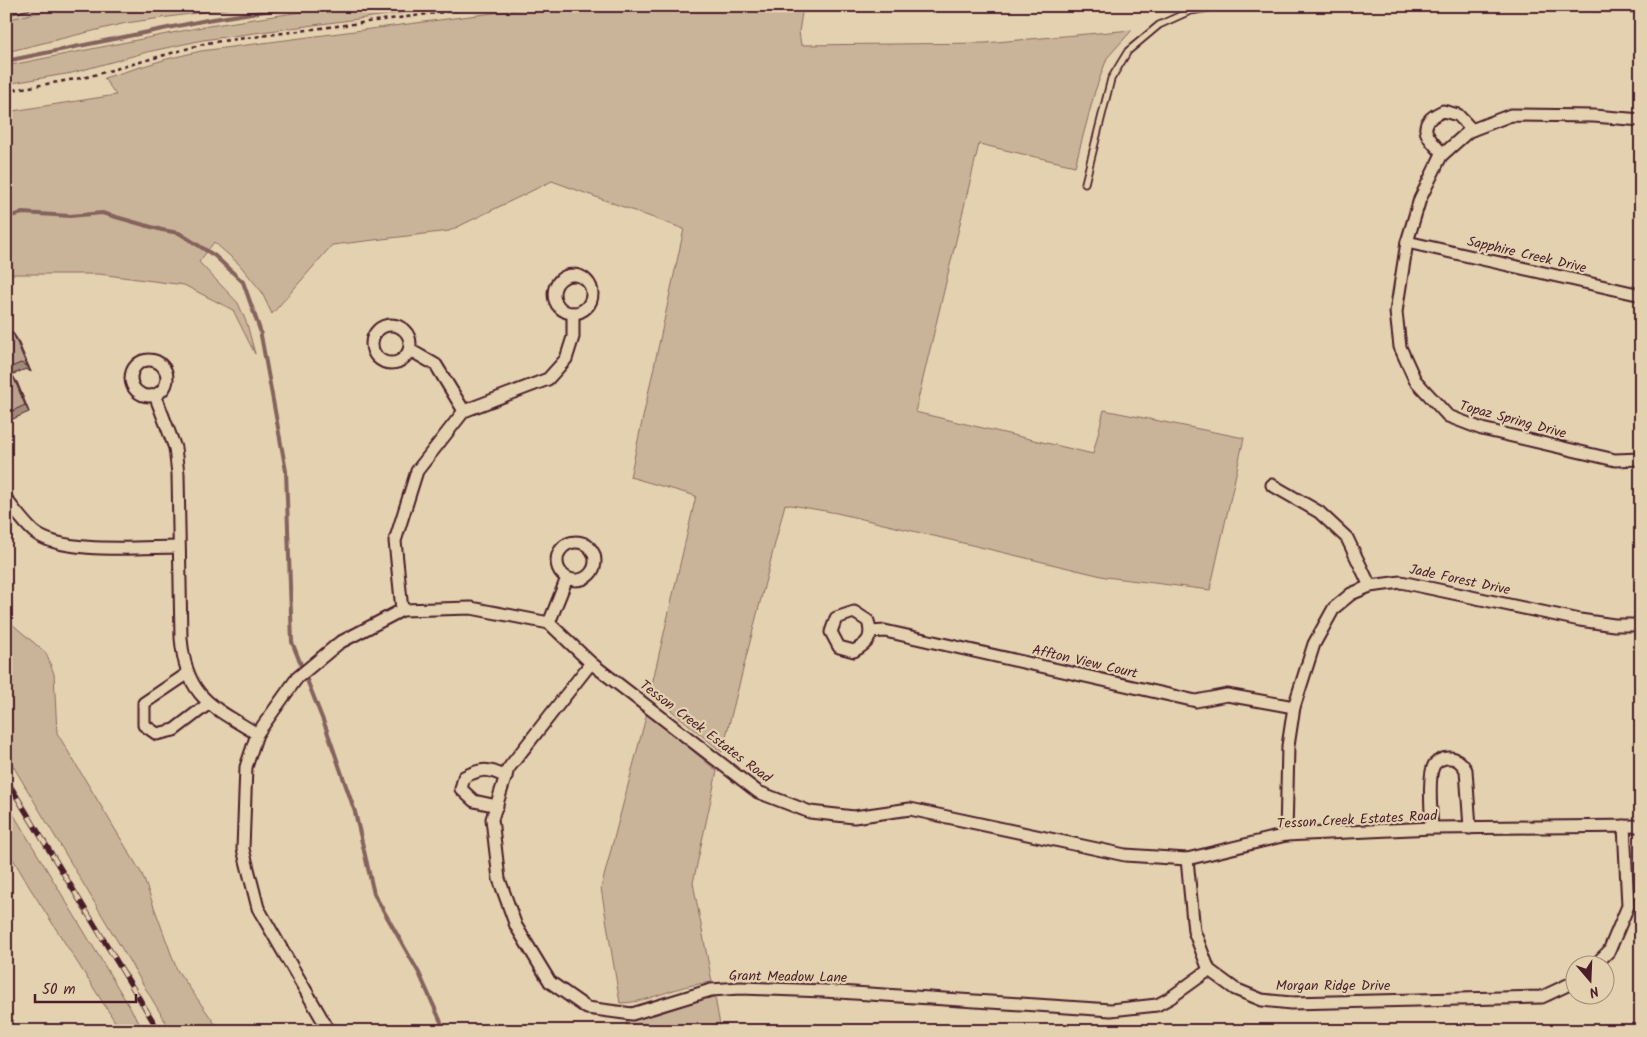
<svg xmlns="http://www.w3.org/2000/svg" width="1647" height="1037" font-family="Kalam,sans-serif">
	<rect width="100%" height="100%" fill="#e3d1af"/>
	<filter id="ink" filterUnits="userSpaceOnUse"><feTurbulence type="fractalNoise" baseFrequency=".02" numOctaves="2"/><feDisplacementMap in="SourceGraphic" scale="10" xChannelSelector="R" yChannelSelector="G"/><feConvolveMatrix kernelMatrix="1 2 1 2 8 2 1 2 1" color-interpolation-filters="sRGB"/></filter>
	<g filter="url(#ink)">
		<path fill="#d7c3a5" d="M6 6H65L6 20Z"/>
		<g fill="#cab499" stroke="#8a6a62">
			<path d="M65 6H246L126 23 6 52V20Z"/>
			<path d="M340 6H453L203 40 147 52 72 73 6 84V66L202 27Z"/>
			<path d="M547 6H803L799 32 801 45 985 43 1132 30 1107 58 1095 91 1075 166 979 144 915 412 1093 454 1104 410 1244 438 1210 590 1106 577 837 513 785 504 722 752 650 693 696 496 630 477 684 229 552 181 449 231 332 245 272 314 261 291 239 264 214 242 199 262 238 303 247 324 255 354 233 310 184 285 99 274H6V112L116 95 104 78 167 59 201 51Z"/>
			<path d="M6 619 46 653 54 674 57 733 142 874 177 970 220 1031H171L6 754Z"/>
			<path d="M647 713 717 771 693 883 712 982C700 984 688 985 677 989 657 995 640 1003 620 1003L601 888Z"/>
			<path d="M6 802 144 1031H121L30 888 6 847Z"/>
			<path d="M715 997 721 1031H628L626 1021 655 1015 698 1000Z"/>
		</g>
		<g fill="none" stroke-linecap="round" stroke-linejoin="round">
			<g stroke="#84625d" stroke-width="4">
				<path d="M6 61 207 20 298 6"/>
				<path d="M6 217 23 213 70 216 102 213 162 230 179 233 215 256 243 282 260 330 286 471 292 642 326 728 355 812 374 894 419 973 445 1031"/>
			</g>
			<defs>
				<g id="lane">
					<path d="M1541 6 1641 9"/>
					<path d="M6 11 28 6"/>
					<path d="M1085 183 1111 79 1128 51 1159 25 1190 11 1215 7 1301 6"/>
				</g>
				<g id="street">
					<path d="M1641 120 1594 116 1511 115 1469 131 1441 156 1420 199 1407 242 1396 312 1400 347 1415 380 1448 416 1482 429 1615 460 1641 459"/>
					<path d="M1443 154C1427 137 1414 124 1443 111L1458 115 1472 130"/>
					<path d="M1407 242 1641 295"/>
					<circle cx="573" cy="294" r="19"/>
					<circle cx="391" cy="344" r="19"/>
					<path d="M410 350 436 365 464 411"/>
					<circle cx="149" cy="378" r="18"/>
					<path d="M155 395 175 448 178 474 181 638C186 698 212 706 257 734"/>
					<path d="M1272 485 1319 512 1347 538 1370 586"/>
					<path d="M6 498 9 503C17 513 25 524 34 532 62 555 142 547 178 547"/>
					<circle cx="576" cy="561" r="19"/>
					<path d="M402 610 395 541 417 471 464 411 548 379 566 359 573 337V313"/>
					<path d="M854 612 868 621C873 638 868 643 854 651L839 647 831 632 836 618Z"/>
					<path d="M549 623 567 578"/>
					<path d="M871 632 885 631 1196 701 1227 695 1294 707"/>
					<path d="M591 663 508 769 492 819 499 879 516 926 550 982 587 1008 632 1014 711 990 740 988 824 991 1111 1010 1157 1005 1170 998 1209 970"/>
					<path d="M187 674 144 703V725L157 734 174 730 208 704"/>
					<path d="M497 806 474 801 461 789 464 777C482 768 488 768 506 777"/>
					<path d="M1432 828C1431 815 1428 775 1434 765 1437 761 1443 758 1448 758 1457 757 1462 763 1466 770L1470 828"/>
					<path d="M1286 835 1288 746 1294 707 1314 644 1334 608 1351 594 1370 586 1401 582 1580 620 1614 625H1641"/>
					<path d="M1187 859 1194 931 1209 970 1235 989 1262 1000 1291 1003 1542 997 1574 982"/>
					<path d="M1596 964 1609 951 1628 906 1624 826"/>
					<path d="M329 1031 258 908 243 849 246 767 257 734 297 678 339 643 402 610 471 608 549 623 591 663 758 792 810 812 854 817 910 809 1125 855 1187 859 1286 835 1432 828 1641 826"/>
				</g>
			</defs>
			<use href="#lane" stroke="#4a1f2b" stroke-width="9"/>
			<use href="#street" stroke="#4a1f2b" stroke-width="15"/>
			<path stroke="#4a1f2b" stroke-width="2.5" stroke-dasharray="4 4" stroke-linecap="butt" d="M6 91 87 77 207 43 490 6"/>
			<use href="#lane" stroke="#e3d1af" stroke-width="5.5"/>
			<use href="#street" stroke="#e3d1af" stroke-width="11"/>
			<defs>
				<path id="rail" d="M6 779 159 1031"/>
			</defs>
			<use href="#rail" stroke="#4a1f2b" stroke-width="5.5"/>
			<use href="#rail" stroke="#e3d1af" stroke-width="4" stroke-dasharray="11" stroke-linecap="butt"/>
		</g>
		<g fill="#a18b79" stroke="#4a1f2b">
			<path d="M13 333 17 339 31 372 26 369 6 377V336Z"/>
			<path d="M6 379 17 382 29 412 6 422Z"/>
		</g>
		<g fill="#837163" stroke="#4a1f2b">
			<path d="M13 333 17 339 31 372 27 366Z"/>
			<path d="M13 376 17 382 29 412 25 405Z"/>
		</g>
		<g fill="#bba28d" stroke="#4a1f2b">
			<path d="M13 333 27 366 21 363 6 369V354H8L6 352V336Z"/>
			<path d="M13 376 25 405 6 414V379Z"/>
		</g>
	</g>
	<g text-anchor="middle" stroke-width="4.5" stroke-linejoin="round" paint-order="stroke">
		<g font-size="14" fill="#4a1f2b" stroke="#e3d1af">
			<text transform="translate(1527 254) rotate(13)" y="5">Sapphire Creek Drive</text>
			<text transform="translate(1513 419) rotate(15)" y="5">Topaz Spring Drive</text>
			<text transform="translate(1460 579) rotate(12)" y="5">Jade Forest Drive</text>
			<text transform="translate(1085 661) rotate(13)" y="5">Affton View Court</text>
			<text transform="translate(706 731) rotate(37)" y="5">Tesson Creek Estates Road</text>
			<text transform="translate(1357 819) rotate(-3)" y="5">Tesson Creek Estates Road</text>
			<text transform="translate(788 976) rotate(1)" y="5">Grant Meadow Lane</text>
			<text x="1333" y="990">Morgan Ridge Drive</text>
		</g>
	</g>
	<rect width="1647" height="1037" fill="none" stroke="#e3d1af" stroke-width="25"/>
	<rect x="12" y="12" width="1622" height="1012" fill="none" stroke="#4a1f2b" stroke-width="2" filter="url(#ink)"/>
	<g transform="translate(1590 980) rotate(161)"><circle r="24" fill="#e3d1af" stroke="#a68a7a"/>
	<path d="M0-4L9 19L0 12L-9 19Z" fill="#4a1f2b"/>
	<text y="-8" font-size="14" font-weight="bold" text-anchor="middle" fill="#4a1f2b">N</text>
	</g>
	<path d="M35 994v8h101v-8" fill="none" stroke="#4a1f2b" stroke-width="2.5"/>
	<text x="42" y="994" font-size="15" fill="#4a1f2b" stroke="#e3d1af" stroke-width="4" paint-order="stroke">50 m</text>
</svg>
